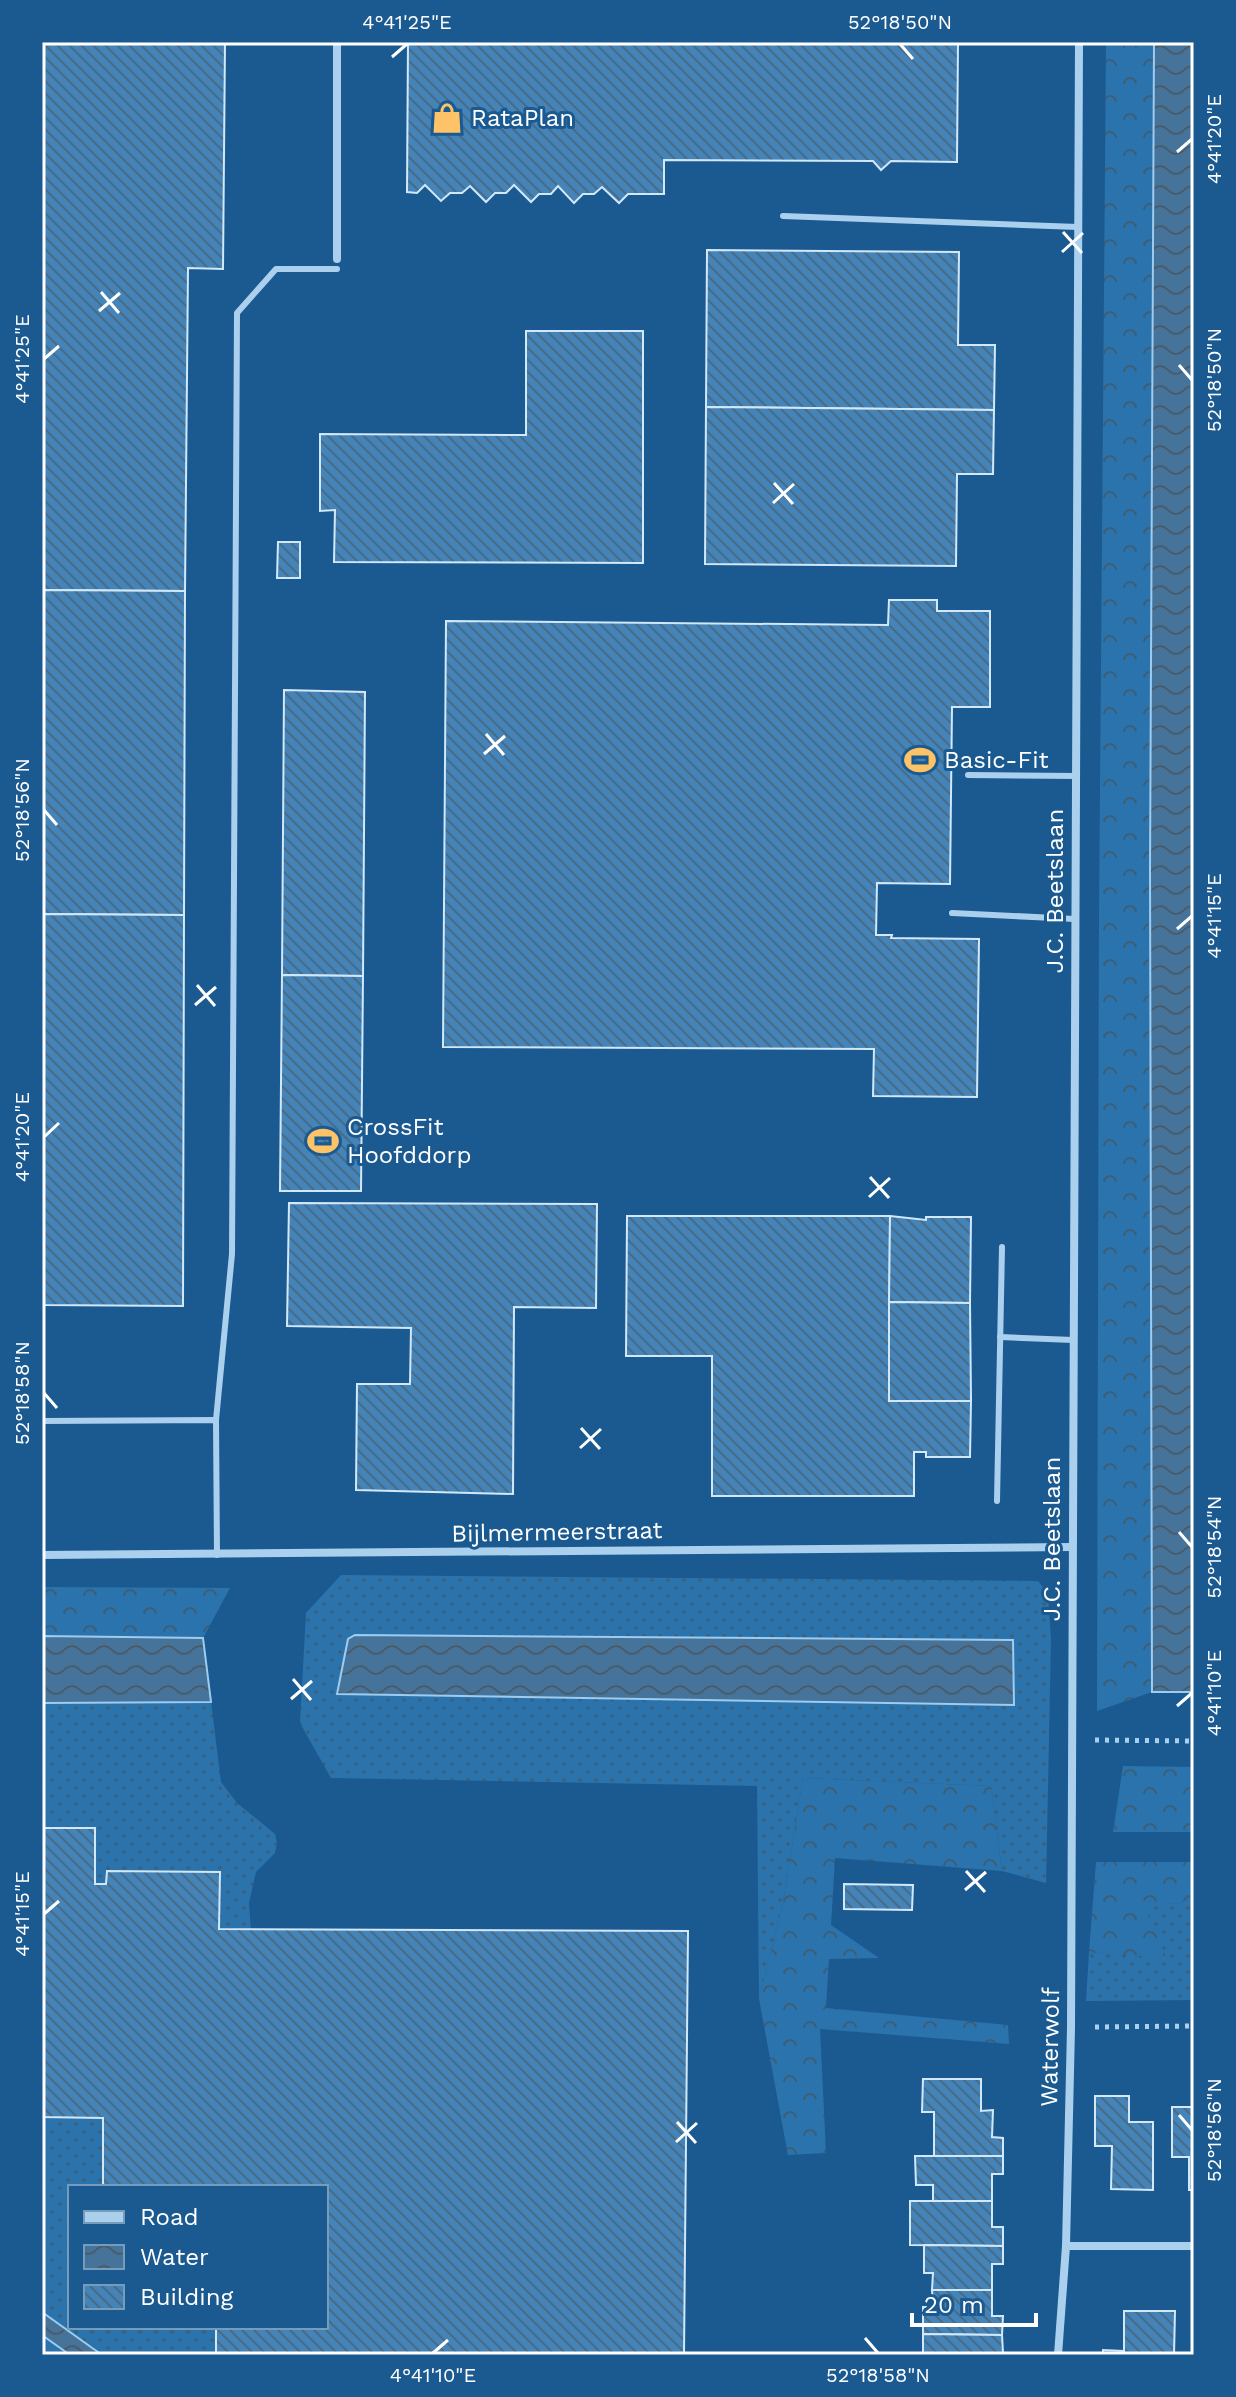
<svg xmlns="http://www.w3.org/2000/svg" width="1236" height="2397" font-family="'Work Sans',sans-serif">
	<defs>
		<pattern id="grass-dots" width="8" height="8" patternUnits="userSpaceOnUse" patternTransform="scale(2)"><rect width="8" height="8" fill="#2b73ac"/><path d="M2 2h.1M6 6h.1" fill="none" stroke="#3d5e77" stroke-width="1.8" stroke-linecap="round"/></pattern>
		<pattern id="forest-crowns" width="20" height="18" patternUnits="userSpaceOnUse" patternTransform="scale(2)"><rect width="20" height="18" fill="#2b73ac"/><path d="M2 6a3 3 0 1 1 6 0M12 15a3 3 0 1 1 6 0" fill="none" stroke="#3d5e77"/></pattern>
		<pattern id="water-waves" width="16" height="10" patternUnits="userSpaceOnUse" patternTransform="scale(2)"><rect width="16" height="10" fill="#467399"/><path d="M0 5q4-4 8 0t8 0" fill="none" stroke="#4a5c6b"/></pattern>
		<pattern id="building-back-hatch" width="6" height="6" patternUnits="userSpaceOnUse" patternTransform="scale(2)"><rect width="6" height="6" fill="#4484b8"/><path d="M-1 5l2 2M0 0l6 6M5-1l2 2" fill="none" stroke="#486b87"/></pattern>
	</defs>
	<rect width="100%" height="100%" fill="#1b5a90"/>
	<g fill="url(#grass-dots)">
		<path d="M341 1575 1038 1581 1048 1593 1051 1640 1046 1883 1002 1871 991 1786 803 1778 783 1903 759 1999 757 1786 331 1778 300 1723 306 1613Z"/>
		<path d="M211 1702 221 1782 237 1803 275 1834 277 1843 275 1853 256 1872 249 1903 256 2007 259 2187H70V2327H262L263 2355H102L42 2312V1703Z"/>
		<path d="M1194 1896V2000L1086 2001 1089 1952 1166 1957 1141 1900 1178 1904Z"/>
		<path d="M42 2335 70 2355H42Z"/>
	</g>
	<g fill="url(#forest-crowns)">
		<path d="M1106 42H1154L1150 869 1152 1692 1097 1711 1099 914Z"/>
		<path d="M42 1587 230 1588 203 1638 42 1636Z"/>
		<path d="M1123 1766 1194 1767V1832H1113Z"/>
		<path d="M803 1778 991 1786 1002 1871 835 1858 831 1925 879 1958 829 1959 826 2008 1008 2025 1009 2044 820 2029 826 2153 788 2155 759 1999 783 1903Z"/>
		<path d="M1096 1862H1194V1896L1178 1904 1142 1901 1167 1958 1089 1952Z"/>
	</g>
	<g fill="url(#water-waves)" stroke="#9dccf0" stroke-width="2">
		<path d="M1154 42H1194V1692H1152L1150 869Z"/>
		<path d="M355 1635 1013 1640 1014 1705 337 1694 348 1639Z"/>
		<path d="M42 1636 203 1638 211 1702 42 1703Z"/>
		<path d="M42 2312 102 2355H70L42 2335Z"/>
	</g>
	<g fill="url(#building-back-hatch)" stroke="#d0e8fa" stroke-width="2">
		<path d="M42 42H225L223 269 188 268 185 591 42 590Z"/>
		<path d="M408 42H958L957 162 891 161 881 170 873 161 664 160V194H628L619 203 602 187 594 194H583L574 203 558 186 551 194H539L531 202 514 185 506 193H495L486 202 470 186 462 193H450L441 201 425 185 417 193 407 192Z"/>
		<path d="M707 250 959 252 958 345H995L994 410 706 407Z"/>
		<path d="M526 331H643V563L334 562 335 510 320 511V434L526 435Z"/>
		<path d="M706 407 994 410 993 474H957L956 566 705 564Z"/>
		<path d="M278 542H300V578H277Z"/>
		<path d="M42 590 185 591 184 915 42 914Z"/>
		<path d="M889 600H937V611H990V707H952L950 884 877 883 876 935H892L891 938 979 939 977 1097 873 1096 874 1049 443 1047 446 621 888 625Z"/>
		<path d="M284 690 365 692 363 976 282 975Z"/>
		<path d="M42 914 184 915 183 1306 42 1305Z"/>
		<path d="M282 975 363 976 361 1191H280Z"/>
		<path d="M289 1203 597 1204 596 1308 514 1307 513 1494 356 1490 357 1384H410L411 1328 287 1326Z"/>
		<path d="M627 1216H890L889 1401H971L970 1457H926V1452H914V1496H712V1356H626Z"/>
		<path d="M890 1216 926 1220V1217H971L970 1303 889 1302Z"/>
		<path d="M889 1302 970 1303 971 1401H889Z"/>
		<path d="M42 1828H95V1884H106L107 1871 220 1872 219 1929 688 1931 684 2355H216V2327H326V2187H103V2118L42 2117Z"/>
		<path d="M844 1884 913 1885 912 1910 844 1909Z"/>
		<path d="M923 2079H981V2111L993 2110 992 2137 1003 2138V2156H934V2112H922Z"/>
		<path d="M1095 2096H1129V2122H1153V2190L1111 2189 1112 2146H1095Z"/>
		<path d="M1172 2107H1192L1194 2190H1189V2157H1172Z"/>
		<path d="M915 2156H1003V2174H992V2201H933V2185H916Z"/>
		<path d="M910 2201H992V2227H1003V2246L910 2245Z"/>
		<path d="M924 2245 1003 2246V2264H992V2290H932L933 2273H924Z"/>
		<path d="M932 2290H992V2316H1003L1002 2335 923 2334V2307H933Z"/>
		<path d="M1124 2311H1175L1174 2355H1103V2350L1124 2351Z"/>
		<path d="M923 2334 1002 2335 1003 2353 923 2355Z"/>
	</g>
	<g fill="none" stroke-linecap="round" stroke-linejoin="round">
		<g stroke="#aad0ee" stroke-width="5" stroke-dasharray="4 6" stroke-linecap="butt">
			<path d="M1095 1740 1194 1741"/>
			<path d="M1095 2027 1194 2026"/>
		</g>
		<g stroke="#aad0ee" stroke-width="6">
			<path d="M783 216 1078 227"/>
			<path d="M968 775 1076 776"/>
			<path d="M952 913 1075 919"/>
			<path d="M1000 1337 1073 1340"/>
			<path d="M216 1420 232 1254 237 313 276 269H337"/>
			<path d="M42 1421 216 1420 217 1555"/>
			<path d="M997 1501 1002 1247"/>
		</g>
		<g stroke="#aad0ee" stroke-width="8">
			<path d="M337 259V42"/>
			<path d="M42 1555 1072 1547"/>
			<path d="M1066 2246H1194"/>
			<path d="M1058 2355 1066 2246 1071 2028 1079 42"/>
		</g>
	</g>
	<path fill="none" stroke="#fff" stroke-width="3" d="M900 44 913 59M392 57 407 44M1177 152 1192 139M1063 232 1082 253M1062 252 1083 233M101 292 119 313M99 311 120 293M44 359 59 346M1179 365 1192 380M774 483 793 504M773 503 794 484M486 734 504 755M484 754 505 736M44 810 57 825M1177 929 1192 916M197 985 215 1006M195 1005 216 987M44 1137 59 1123M870 1177 889 1198M869 1197 890 1178M44 1393 57 1408M581 1428 600 1449M580 1448 601 1429M1179 1532 1192 1547M293 1679 311 1700M291 1699 312 1681M1177 1706 1192 1693M966 1871 985 1892M965 1890 986 1872M44 1914 59 1901M1179 2115 1192 2130M677 2122 696 2143M676 2142 697 2123M865 2338 878 2353M433 2353 448 2340"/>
	<defs>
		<symbol id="shop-bare" viewBox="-9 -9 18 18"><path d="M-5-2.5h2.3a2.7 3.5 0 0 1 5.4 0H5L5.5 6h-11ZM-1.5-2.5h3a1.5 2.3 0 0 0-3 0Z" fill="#ffc367" stroke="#1b5a90" stroke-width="2.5" paint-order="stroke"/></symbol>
		<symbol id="stadium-bare" viewBox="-9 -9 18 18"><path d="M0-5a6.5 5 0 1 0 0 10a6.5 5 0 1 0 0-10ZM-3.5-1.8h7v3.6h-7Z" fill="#ffc367" stroke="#1b5a90" stroke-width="2.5" paint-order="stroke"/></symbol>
	</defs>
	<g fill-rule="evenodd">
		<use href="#shop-bare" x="425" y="96" width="44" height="44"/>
		<use href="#stadium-bare" x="898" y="738" width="44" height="44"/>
		<use href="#stadium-bare" x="301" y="1119" width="44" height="44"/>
	</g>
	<g text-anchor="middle" stroke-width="6" stroke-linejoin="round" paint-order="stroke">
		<g font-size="24" fill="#fff" stroke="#1b5a90" text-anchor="start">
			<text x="471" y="126">RataPlan</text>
			<text x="944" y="768">Basic-Fit</text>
			<text x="347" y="1135">CrossFit<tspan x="347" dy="28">Hoofddorp</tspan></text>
		</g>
		<g font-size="24" fill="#fff" stroke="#1b5a90">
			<text transform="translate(1055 891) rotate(-90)" y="8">J.C. Beetslaan</text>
			<text transform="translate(557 1532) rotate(-1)" y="8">Bijlmermeerstraat</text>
			<text transform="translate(1052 1539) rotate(-90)" y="8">J.C. Beetslaan</text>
			<text transform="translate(1050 2047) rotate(-89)" y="8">Waterwolf</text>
		</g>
	</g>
	<rect width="1236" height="2397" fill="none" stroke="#1b5a90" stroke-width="88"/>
	<rect x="68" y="2185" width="260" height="144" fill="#1b5a90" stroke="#769cbc" stroke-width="2"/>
	<rect x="84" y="2211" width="40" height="12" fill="#aad0ee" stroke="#769cbc" stroke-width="2"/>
	<text x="140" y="2225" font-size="24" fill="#ffffff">Road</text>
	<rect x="84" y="2245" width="40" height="24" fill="url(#water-waves)" stroke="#769cbc" stroke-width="2"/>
	<text x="140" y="2265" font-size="24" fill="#ffffff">Water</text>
	<rect x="84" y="2285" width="40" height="24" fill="url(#building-back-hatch)" stroke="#769cbc" stroke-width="2"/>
	<text x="140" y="2305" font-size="24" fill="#ffffff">Building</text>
	<path d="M912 2313v12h124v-12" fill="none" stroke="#ffffff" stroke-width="4"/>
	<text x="924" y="2313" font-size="24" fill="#ffffff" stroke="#1b5a90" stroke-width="6" paint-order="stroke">20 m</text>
	<rect x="44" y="44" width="1148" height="2309" fill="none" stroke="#fff" stroke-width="3"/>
	<g font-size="20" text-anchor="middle" fill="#fff">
		<text x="407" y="29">4°41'25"E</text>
		<text x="900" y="29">52°18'50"N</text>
		<text transform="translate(1214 139) rotate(-90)" y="7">4°41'20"E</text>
		<text transform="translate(22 359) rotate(-90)" y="7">4°41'25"E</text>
		<text transform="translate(1214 380) rotate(-90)" y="7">52°18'50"N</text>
		<text transform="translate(22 810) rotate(-90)" y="7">52°18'56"N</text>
		<text transform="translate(1214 916) rotate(-90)" y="7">4°41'15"E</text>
		<text transform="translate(22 1137) rotate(-90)" y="7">4°41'20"E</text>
		<text transform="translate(22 1393) rotate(-90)" y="7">52°18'58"N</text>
		<text transform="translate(1214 1547) rotate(-90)" y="7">52°18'54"N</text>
		<text transform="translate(1214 1693) rotate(-90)" y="7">4°41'10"E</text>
		<text transform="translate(22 1914) rotate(-90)" y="7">4°41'15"E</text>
		<text transform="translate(1214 2130) rotate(-90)" y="7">52°18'56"N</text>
		<text x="433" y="2382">4°41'10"E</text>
		<text x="878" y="2382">52°18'58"N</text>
	</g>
</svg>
